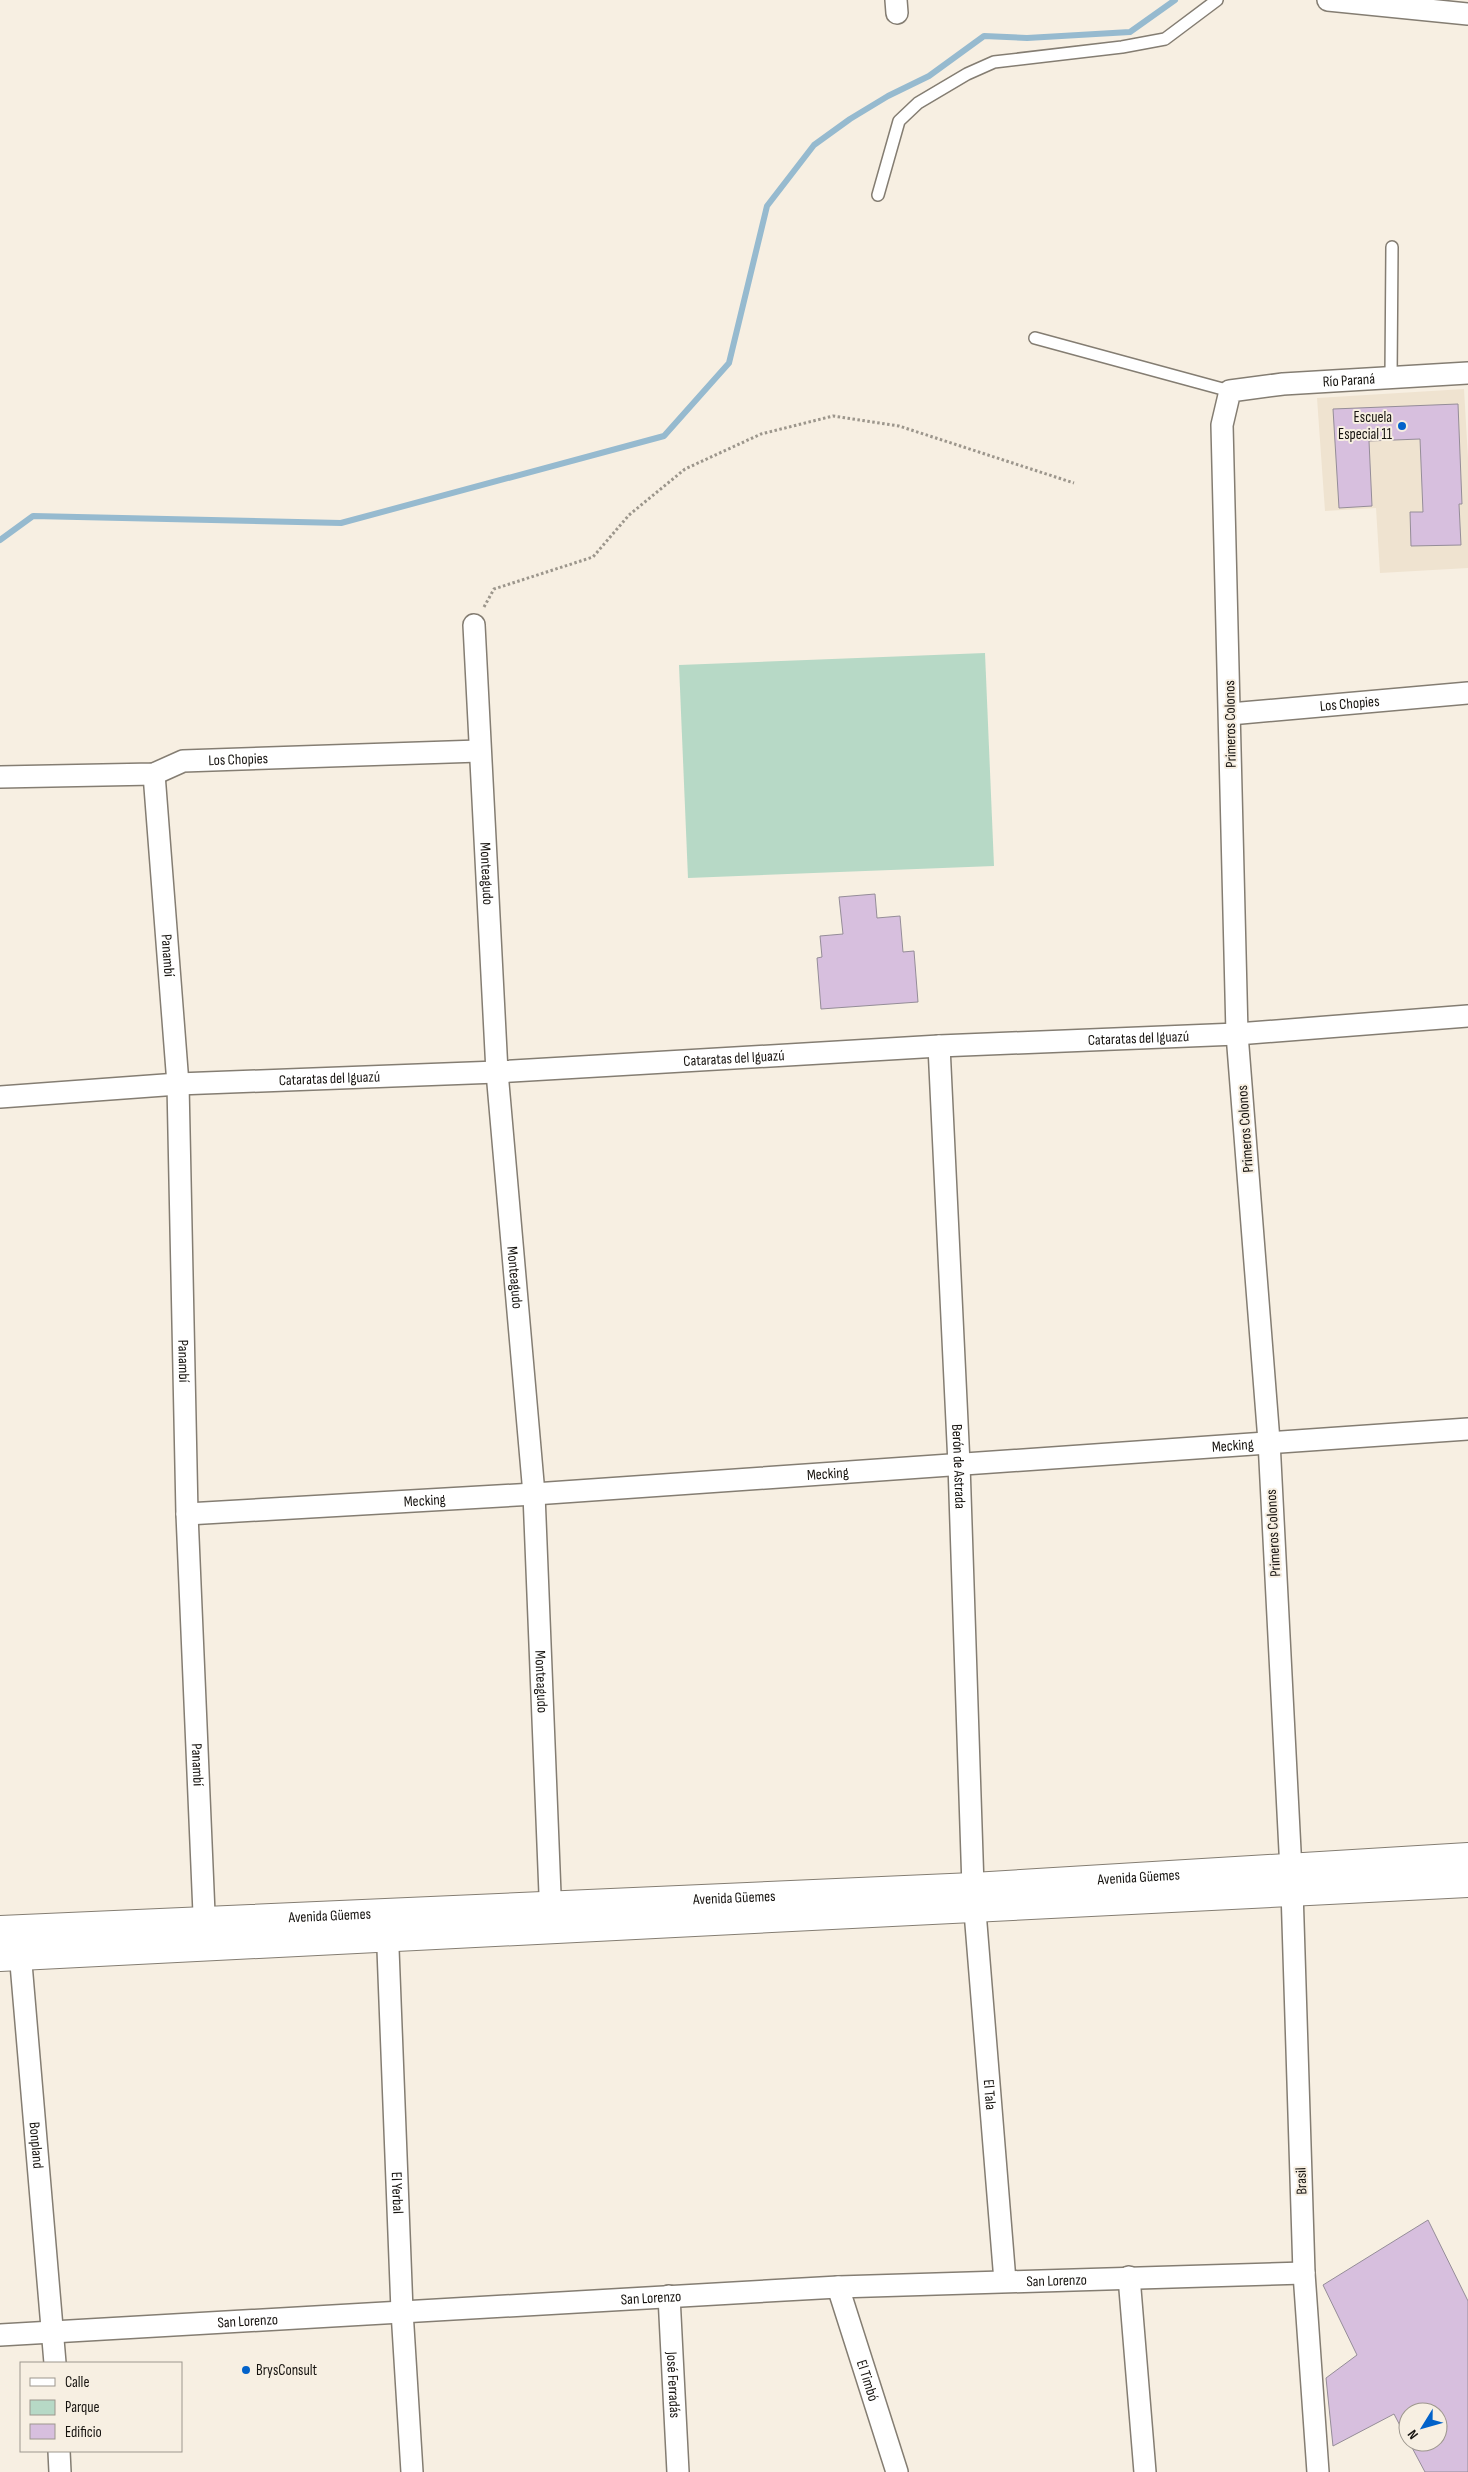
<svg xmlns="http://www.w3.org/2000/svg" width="1468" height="2472" font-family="'Sofia Sans Condensed',sans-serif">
	<rect width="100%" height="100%" fill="#f7efe2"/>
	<path fill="#efe3d0" d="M1464 389 1468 458V568L1380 573 1376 508 1325 511 1317 398Z"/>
	<path fill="#b7d9c6" d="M985 653 994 866 688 878 679 665Z"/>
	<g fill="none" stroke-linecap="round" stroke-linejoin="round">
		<path stroke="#96bacf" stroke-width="6" d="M0 540 33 516 341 523 664 436 729 363 767 206 814 145 850 119 888 96 929 76 984 36 1027 38 1130 32 1175 0"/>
	</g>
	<g fill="#d7bfde" stroke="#958d98">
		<path d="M1458 404 1462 504H1459L1461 545 1411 546 1410 512H1423L1420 439 1369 441 1372 506 1339 508 1333 409Z"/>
		<path d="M875 894 877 918 900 916 903 952 914 951 918 1002 821 1009 817 958 822 957 820 936 843 934 839 897Z"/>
		<path d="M1428 2220 1468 2301V2472H1425L1409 2442H1438V2412H1408V2441L1394 2414 1333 2446 1326 2378 1357 2355 1323 2285Z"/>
	</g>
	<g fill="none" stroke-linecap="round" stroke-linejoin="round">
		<defs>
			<g id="lane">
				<path d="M878 195 899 121 918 103 967 74 994 62 1122 47 1165 39 1217 0"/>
				<path d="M1035 338 1230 391"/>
				<path d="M1391 377 1392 247"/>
			</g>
			<g id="street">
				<path d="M896 0 897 13"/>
				<path d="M1328 0 1468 14"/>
				<path id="s1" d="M474 625 497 1072 534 1494 551 1919"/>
				<path id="s2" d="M1230 714 1468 693"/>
				<path id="s3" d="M154 774 178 1084 187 1514 205 1937"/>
				<path id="s4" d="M0 777 154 774 183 761 479 751"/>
				<path id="s5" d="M939 1046 959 1464 973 1887 1005 2281"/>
				<path id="s6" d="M0 1097 178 1084 497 1072 939 1046 1237 1034 1468 1016"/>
				<path id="s7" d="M187 1514 534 1494 1468 1429"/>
				<path id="s8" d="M387 1923 402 2311 412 2472"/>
				<path id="s9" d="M19 1940 55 2363"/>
				<path d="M1129 2277 1145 2472"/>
				<path id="s10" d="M838 2287 897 2472"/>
				<path id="s11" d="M669 2296 678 2472"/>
				<path id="s12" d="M0 2335 838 2287 1304 2273"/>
				<path d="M59 2451 60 2472"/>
				<path id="s13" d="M1318 2472 1304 2273 1292 1890 1269 1441 1237 1034 1222 425 1230 391 1283 384 1468 373"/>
			</g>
			<g id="secondary">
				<path id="s14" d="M0 1930 973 1887 1468 1857"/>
				<path d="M0 1957 1468 1883"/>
			</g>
		</defs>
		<use href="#lane" stroke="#847d72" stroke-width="14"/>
		<use href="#street" stroke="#847d72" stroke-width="24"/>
		<use href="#secondary" stroke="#847d72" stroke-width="30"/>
		<path stroke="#9c968c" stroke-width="3" stroke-dasharray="2.5 2.5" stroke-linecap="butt" d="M484 607 494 589 593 557 629 515 685 469 761 434 833 416 899 426 1074 483"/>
		<use href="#lane" stroke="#fff" stroke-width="11"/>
		<use href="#street" stroke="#fff" stroke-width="21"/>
		<use href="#secondary" stroke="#fff" stroke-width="28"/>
	</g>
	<g fill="#0262ca" stroke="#f7efe2" stroke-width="2">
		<circle cx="1402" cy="426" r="5"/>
		<circle cx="246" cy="2370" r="5"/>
	</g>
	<g text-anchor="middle" stroke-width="4" stroke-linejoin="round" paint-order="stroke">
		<g font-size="15" fill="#16130f" stroke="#f7efe2">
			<text dy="5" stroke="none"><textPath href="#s13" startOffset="2204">Río Paraná</textPath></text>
			<text dy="5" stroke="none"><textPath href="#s2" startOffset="120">Los Chopies</textPath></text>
			<text transform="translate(1230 724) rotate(-91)" y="5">Primeros Colonos</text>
			<text dy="5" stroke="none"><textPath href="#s4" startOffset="241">Los Chopies</textPath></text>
			<text dy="5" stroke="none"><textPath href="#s1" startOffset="249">Monteagudo</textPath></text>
			<text dy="5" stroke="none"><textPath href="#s3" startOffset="182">Panambí</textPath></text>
			<text dy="5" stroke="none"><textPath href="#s6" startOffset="1140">Cataratas del Iguazú</textPath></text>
			<text dy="5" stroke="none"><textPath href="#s6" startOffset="735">Cataratas del Iguazú</textPath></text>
			<text dy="5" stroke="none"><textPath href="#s6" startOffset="330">Cataratas del Iguazú</textPath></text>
			<text transform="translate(1245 1129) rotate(-94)" y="5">Primeros Colonos</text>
			<text dy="5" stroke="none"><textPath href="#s1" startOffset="654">Monteagudo</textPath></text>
			<text dy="5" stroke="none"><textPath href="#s3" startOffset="588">Panambí</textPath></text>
			<text dy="5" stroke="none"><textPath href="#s7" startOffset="1048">Mecking</textPath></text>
			<text dy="5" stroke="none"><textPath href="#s5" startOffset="421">Berón de Astrada</textPath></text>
			<text dy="5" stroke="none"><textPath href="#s7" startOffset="642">Mecking</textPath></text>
			<text dy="5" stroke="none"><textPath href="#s7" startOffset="238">Mecking</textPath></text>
			<text transform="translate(1273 1533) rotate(-93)" y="5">Primeros Colonos</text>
			<text dy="5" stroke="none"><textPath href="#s1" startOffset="1059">Monteagudo</textPath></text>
			<text dy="5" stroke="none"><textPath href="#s3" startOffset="992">Panambí</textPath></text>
			<text dy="5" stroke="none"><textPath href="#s14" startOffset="1140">Avenida Güemes</textPath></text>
			<text dy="5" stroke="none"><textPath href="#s14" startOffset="735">Avenida Güemes</textPath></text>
			<text dy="5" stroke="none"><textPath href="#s14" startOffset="330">Avenida Güemes</textPath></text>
			<text dy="5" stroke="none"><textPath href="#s5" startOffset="1050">El Tala</textPath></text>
			<text dy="5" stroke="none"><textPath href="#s9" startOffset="206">Bonpland</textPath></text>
			<text transform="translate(1301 2181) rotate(-92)" y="5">Brasil</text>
			<text dy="5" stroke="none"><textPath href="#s8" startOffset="270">El Yerbal</textPath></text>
			<text dy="5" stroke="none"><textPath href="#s12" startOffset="1058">San Lorenzo</textPath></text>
			<text dy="5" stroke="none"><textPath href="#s12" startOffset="652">San Lorenzo</textPath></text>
			<text dy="5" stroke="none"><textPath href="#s12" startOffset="248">San Lorenzo</textPath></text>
			<text dy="5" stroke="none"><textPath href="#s10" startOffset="98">El Timbó</textPath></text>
			<text dy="5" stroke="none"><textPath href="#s11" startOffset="89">José Ferradás</textPath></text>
		</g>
		<g font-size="15" fill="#16130f" stroke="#f7efe2" text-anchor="end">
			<text x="1392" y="422">Escuela<tspan x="1392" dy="17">Especial 11</tspan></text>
			<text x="256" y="2375" text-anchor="start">BrysConsult</text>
		</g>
	</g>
	<rect x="20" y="2362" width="162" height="90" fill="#f7efe2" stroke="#9d978e"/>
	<rect x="30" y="2378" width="25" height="8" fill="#ffffff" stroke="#9d978e"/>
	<text x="65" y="2387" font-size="15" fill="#16130f">Calle</text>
	<rect x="30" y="2400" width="25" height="15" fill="#b7d9c6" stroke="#9d978e"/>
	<text x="65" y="2412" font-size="15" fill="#16130f">Parque</text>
	<rect x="30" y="2424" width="25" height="15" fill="#d7bfde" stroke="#9d978e"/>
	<text x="65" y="2437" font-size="15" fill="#16130f">Edificio</text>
	<g transform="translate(1423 2427) rotate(233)"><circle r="24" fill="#f7efe2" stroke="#9d978e"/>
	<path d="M0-4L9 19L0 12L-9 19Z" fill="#0262ca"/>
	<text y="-8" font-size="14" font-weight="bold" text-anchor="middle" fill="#16130f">N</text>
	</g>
</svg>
